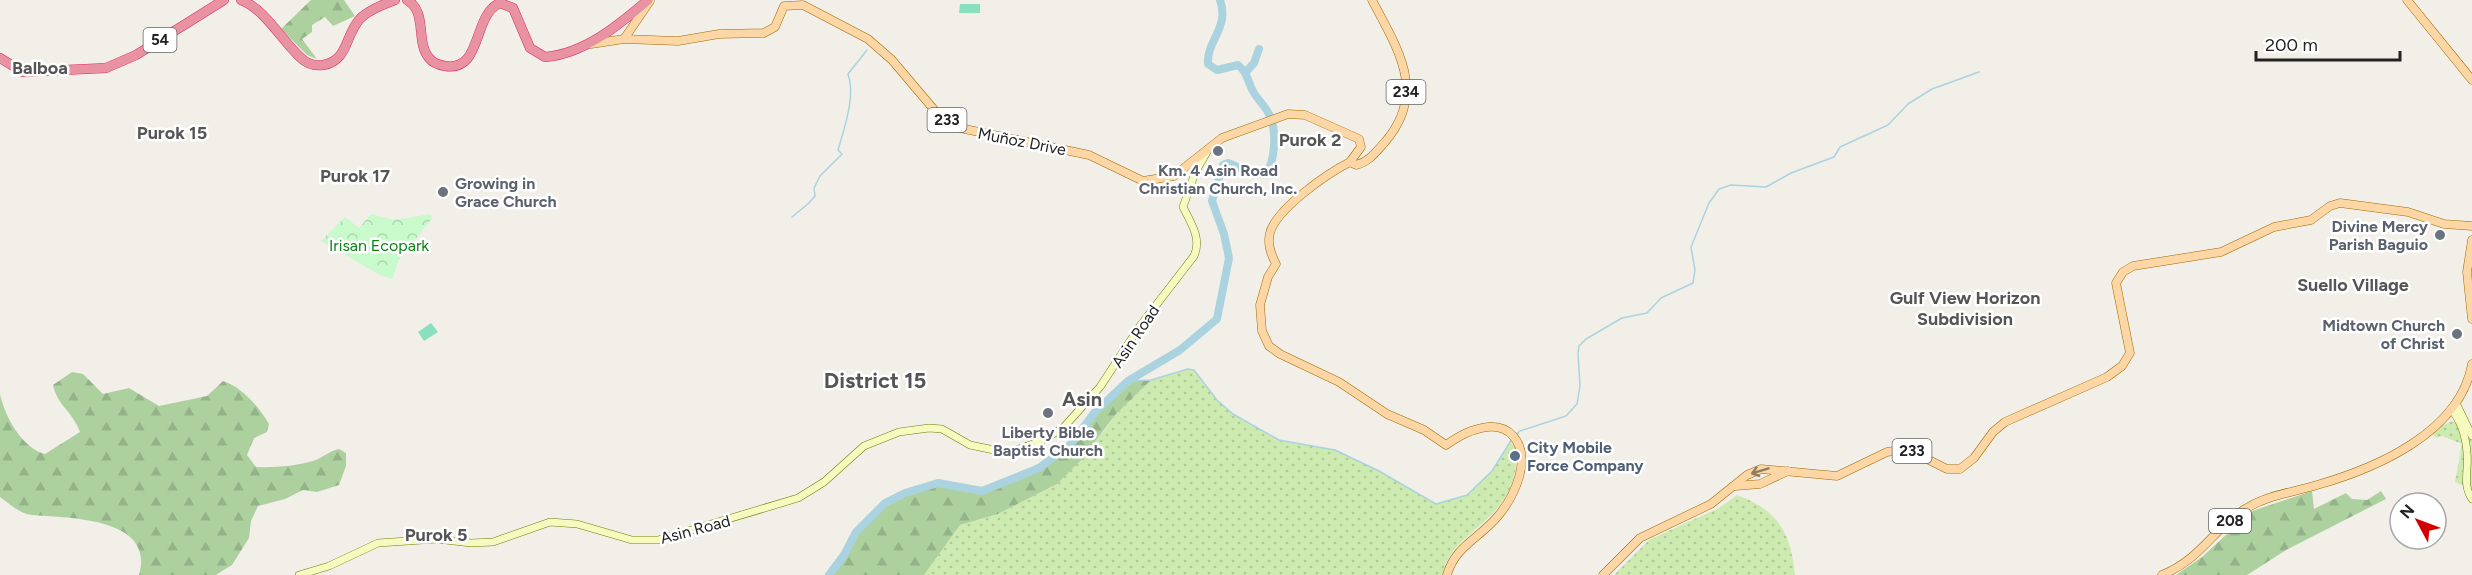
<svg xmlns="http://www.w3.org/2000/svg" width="2472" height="575" font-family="Figtree,sans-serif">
	<defs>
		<pattern id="grass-dots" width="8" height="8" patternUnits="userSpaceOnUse" patternTransform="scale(1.5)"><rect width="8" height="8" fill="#cdebb0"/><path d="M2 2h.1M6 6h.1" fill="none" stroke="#b0c997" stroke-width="1.8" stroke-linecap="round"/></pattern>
		<pattern id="forest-firs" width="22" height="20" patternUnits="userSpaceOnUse" patternTransform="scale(1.5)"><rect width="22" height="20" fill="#add19e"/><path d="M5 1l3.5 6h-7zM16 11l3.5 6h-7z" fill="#95b388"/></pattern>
		<pattern id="park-crowns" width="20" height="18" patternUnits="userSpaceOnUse" patternTransform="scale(1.5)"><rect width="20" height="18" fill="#c8facc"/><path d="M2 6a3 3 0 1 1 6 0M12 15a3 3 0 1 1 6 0" fill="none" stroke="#acd6af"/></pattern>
	</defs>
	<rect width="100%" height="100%" fill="#f2efe9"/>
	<g fill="url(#grass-dots)">
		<path d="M1188 369 1194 370 1217 400 1233 414 1279 440 1335 450 1379 471 1436 504 1467 495 1492 471 1510 441 1516 449C1522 521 1449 529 1443 575H924L960 525 998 514 1057 484 1104 431 1115 415 1151 380Z"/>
		<path d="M2459 420 2472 436V490L2455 482 2462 444 2442 436 2436 438 2431 431 2452 421 2456 423Z"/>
		<path d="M1737 495C1778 510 1791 533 1795 575H1614L1649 540 1719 508Z"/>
	</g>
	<g fill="url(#forest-firs)">
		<path d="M311 0H344L355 16 333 26 325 17 312 25V32L302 39 317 59 307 55 281 29Z"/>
		<path d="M72 372 83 374 103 394 129 388 159 406 207 396 223 381C242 387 259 407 269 424L267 432 254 438 247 455 256 467C275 468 295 466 313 461 322 458 329 451 339 449L346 453V466L339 485 317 492 303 490 285 499 258 506 251 521 249 538 232 565 222 571 216 575H139C156 517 68 518 32 515 20 514 10 504 0 497V394C5 417 22 448 45 454L80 432C73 412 57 405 53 385Z"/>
		<path d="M1151 380 1115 415 1082 459 1057 484 998 514 960 525 924 575H829L844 555 856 532 885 503 905 493 938 483 982 491 1039 468 1071 444 1095 412 1128 381Z"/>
		<path d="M2312 491 2314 509 2346 493 2352 499 2367 500 2381 491 2386 499 2286 550 2247 575H2176L2202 557 2252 511Z"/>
	</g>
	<path fill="url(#park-crowns)" d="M371 214 394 220 430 214 433 217 399 260 392 279 380 275 321 241 345 217 359 228Z"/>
	<g fill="#88e0be">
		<path d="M960 4H980V13H959Z"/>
		<path d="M431 323 438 332 424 341 418 332Z"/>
	</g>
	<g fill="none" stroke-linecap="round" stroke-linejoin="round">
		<g stroke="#aad3df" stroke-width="1.5">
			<path d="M792 217 809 203 815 196 814 188 820 176 842 154 838 150C844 129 856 96 848 74L867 50"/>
			<path d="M1128 381 1151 380 1188 369 1194 370 1217 400 1233 414 1279 440 1335 450 1379 471 1436 504 1467 495 1492 471 1512 439"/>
			<path d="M1515 436 1520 431 1566 416 1577 404 1580 386 1578 353 1579 346 1586 339 1622 318 1647 313 1661 298 1693 283 1695 270 1691 247 1709 203 1719 189 1731 185 1766 187 1791 173 1834 157 1840 147 1888 125 1908 104 1932 89 1979 72"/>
		</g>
		<g stroke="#aad3df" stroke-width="8">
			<path d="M1246 72 1254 63 1259 49"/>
			<path d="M829 575 844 555 856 532 885 503 905 493 938 483 982 491 1039 468 1071 444 1095 412 1128 381 1180 350 1217 319 1229 258 1224 234 1212 201 1223 165 1228 163 1250 172 1266 175C1275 160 1277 132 1270 116 1266 107 1259 101 1254 93 1247 82 1249 74 1238 65L1217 70 1208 64C1206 41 1230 28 1220 0"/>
		</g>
		<defs>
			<g id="secondary">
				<path d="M2456 403 2472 436"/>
				<path d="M2451 409C2461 421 2466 438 2467 453 2469 470 2462 484 2472 499"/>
				<path d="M299 575 329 566 378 543 437 539 471 543 493 542 550 522 577 524 632 540H658L798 498 824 482 864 446 899 432 929 428 942 429 970 445 999 451 1016 450 1041 441 1063 428 1100 387 1140 326 1194 256C1202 239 1191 223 1183 207L1195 173 1208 150"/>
			</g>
			<g id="primary">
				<path d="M2407 0 2472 80"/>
				<path d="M624 39 650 1"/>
				<path d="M591 44 624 39 678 41 719 34 764 33 775 27 784 6 803 5 868 39 892 60 936 112 960 128 1089 155 1143 181 1174 176 1222 138 1288 114 1305 115 1359 139 1361 147 1350 162"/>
				<path d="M1350 162C1328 173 1276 209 1270 233 1267 244 1271 254 1276 264L1268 277 1260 305 1262 331 1269 346 1280 354 1339 382 1387 414 1424 430 1446 445C1459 436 1471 429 1488 427 1498 426 1506 428 1513 436 1533 458 1514 497 1498 516 1480 538 1455 546 1447 575"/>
				<path d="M1350 162 1356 165C1369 162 1376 152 1385 142 1428 92 1397 48 1372 0"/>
				<path d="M2472 240 2467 272 2472 319"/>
				<path d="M1736 486 1760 484 1788 471"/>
				<path d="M1603 575 1640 538 1711 504 1747 475 1761 469 1837 476 1887 452 1907 449 1947 469H1960L1974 458 1993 432 2005 422 2107 377 2122 366 2130 353 2116 283 2123 272 2133 266 2221 252 2274 227 2311 220 2330 206 2340 203 2408 212 2444 224 2472 226"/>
				<path d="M2162 575C2203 558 2213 528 2247 508 2268 495 2294 492 2317 485 2377 468 2460 432 2472 364"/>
			</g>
			<g id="highway">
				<path d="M241 0C265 9 282 41 301 58 307 64 314 66 323 65 348 61 345 36 359 20 366 11 384 4 395 0"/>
				<path d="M407 0C428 12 415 41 429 58 433 63 439 65 445 66 483 72 472 15 500 3L513 8 530 48 545 57C584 54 619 25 648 0"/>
				<path d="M0 58 23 72 106 68 136 55 224 0"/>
			</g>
		</defs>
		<use href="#secondary" stroke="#707d05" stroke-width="8"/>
		<use href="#primary" stroke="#a06b00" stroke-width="9"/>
		<use href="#highway" stroke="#dc2a67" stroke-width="10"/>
		<use href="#secondary" stroke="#f7fabf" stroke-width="7"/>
		<use href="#primary" stroke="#fcd6a4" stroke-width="8"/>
		<use href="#highway" stroke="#e892a2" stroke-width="9"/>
	</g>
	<defs><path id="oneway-shaft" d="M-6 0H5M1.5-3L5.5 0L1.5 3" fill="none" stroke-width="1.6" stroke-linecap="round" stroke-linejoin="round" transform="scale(1.5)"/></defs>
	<use stroke="#8f7c63" href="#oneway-shaft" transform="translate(1760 471) rotate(163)"/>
	<g fill="#6b7280" stroke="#fff" stroke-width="2">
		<circle cx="1218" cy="151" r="6"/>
		<circle cx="443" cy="192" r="6"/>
		<circle cx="2440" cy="235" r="6"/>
		<circle cx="2457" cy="334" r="6"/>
		<circle cx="1048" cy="413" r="6"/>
	</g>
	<circle fill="#5c6f8a" stroke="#fff" stroke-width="2" cx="1515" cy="456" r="6"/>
	<g text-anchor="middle" stroke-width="5" stroke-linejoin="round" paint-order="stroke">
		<g fill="#fff" stroke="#646464" stroke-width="1.5">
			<rect x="143.5" y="28" width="33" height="24" rx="4.5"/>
			<rect x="1386.5" y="80" width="39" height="24" rx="4.5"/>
			<rect x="927.5" y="108" width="39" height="24" rx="4.5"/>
			<rect x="1892.5" y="439" width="39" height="24" rx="4.5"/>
			<rect x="2209" y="509" width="42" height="24" rx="4.5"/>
		</g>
		<g font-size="15" font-weight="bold" fill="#222">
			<text x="160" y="45">54</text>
			<text x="1406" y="97">234</text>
			<text x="947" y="125">233</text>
			<text x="1912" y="456">233</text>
			<text x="2230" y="526">208</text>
		</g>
		<g font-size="16" fill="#222" stroke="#fff">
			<text transform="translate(1022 141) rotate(11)" y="6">Muñoz Drive</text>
			<text transform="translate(1135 336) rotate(-56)" y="6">Asin Road</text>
			<text transform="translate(695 529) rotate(-15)" y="6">Asin Road</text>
		</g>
		<g font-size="16" font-weight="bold" fill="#5b616d" stroke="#fff">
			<text x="1218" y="176">Km. 4 Asin Road<tspan x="1218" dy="18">Christian Church, Inc.</tspan></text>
			<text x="455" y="189" text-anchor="start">Growing in<tspan x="455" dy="18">Grace Church</tspan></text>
			<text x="2428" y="232" text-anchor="end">Divine Mercy<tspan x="2428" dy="18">Parish Baguio</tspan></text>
			<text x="2445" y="331" text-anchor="end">Midtown Church<tspan x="2445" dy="18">of Christ</tspan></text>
			<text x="1048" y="438">Liberty Bible<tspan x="1048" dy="18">Baptist Church</tspan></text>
		</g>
		<g font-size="16" fill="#0c8416" stroke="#fff">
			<text x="379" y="251">Irisan Ecopark</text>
		</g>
		<g font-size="16" font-weight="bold" fill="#4e5e75" stroke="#fff" text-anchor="start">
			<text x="1527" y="453">City Mobile<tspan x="1527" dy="18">Force Company</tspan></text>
		</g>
		<g font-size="18" font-weight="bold" fill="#555" stroke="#fff">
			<text x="40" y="74">Balboa</text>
			<text x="172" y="139">Purok 15</text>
			<text x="1310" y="146">Purok 2</text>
			<text x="355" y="182">Purok 17</text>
			<text x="2353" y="291">Suello Village</text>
			<text x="1965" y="304">Gulf View Horizon<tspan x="1965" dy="21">Subdivision</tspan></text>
			<text x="436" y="541">Purok 5</text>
		</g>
		<g font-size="20" font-weight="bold" fill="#555" stroke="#fff">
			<text x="1082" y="406">Asin</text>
		</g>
		<g font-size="22" font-weight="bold" fill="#555" stroke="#fff">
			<text x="875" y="388">District 15</text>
		</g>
	</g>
	<g transform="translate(2418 521) rotate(311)"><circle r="28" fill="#ffffff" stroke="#a7a7a7" stroke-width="1.5"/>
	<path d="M0-4.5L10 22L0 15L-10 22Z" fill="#d40000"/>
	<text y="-9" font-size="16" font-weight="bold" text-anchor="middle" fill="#222222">N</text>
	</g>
	<path d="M2256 51v9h144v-9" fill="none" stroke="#222222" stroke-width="3"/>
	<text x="2265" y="51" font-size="18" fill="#222222" stroke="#ffffff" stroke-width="4.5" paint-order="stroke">200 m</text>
</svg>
